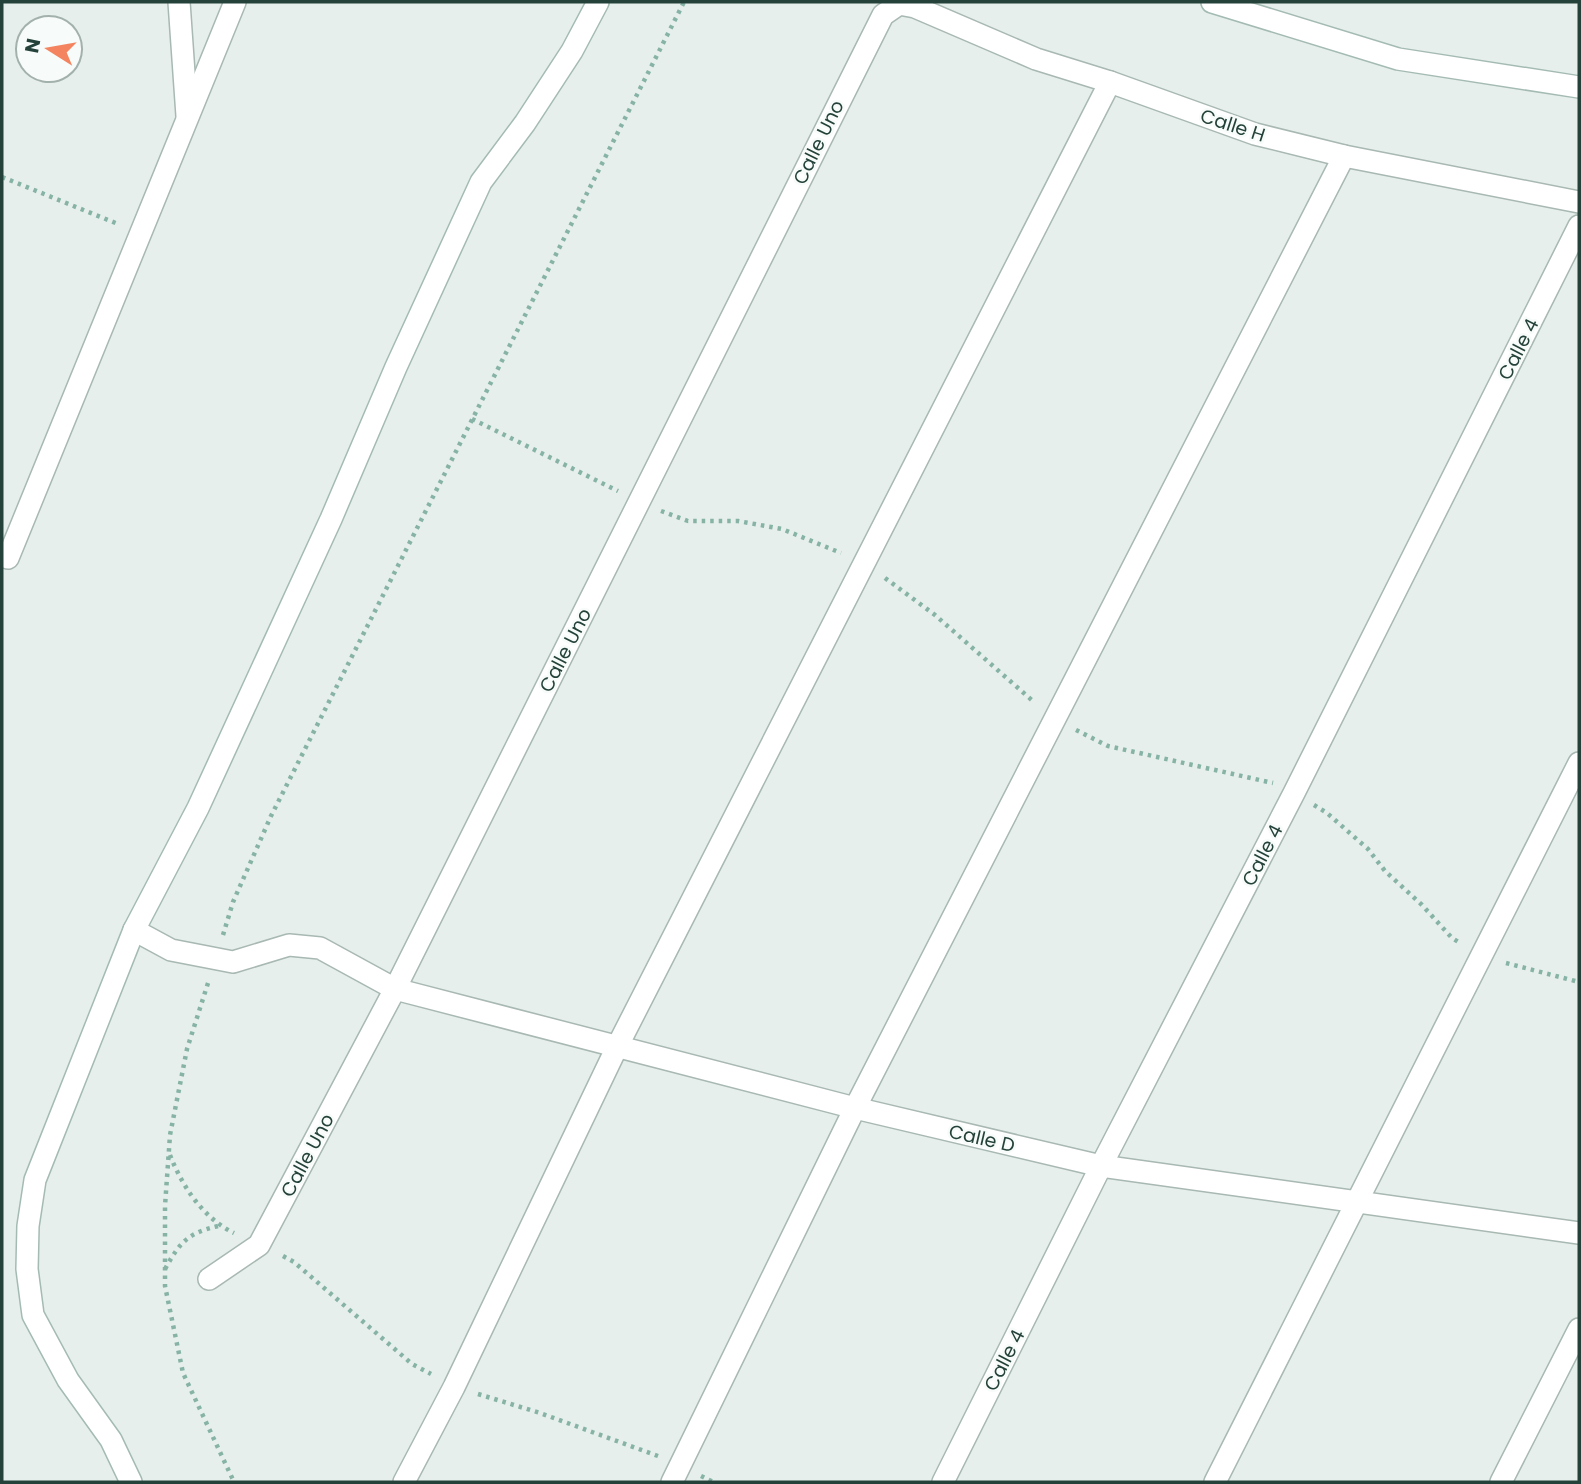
<svg xmlns="http://www.w3.org/2000/svg" width="1581" height="1484" font-family="Poppins,sans-serif">
	<rect width="100%" height="100%" fill="#e6efeb"/>
	<g fill="none" stroke-linecap="round" stroke-linejoin="round">
		<defs>
			<g id="street">
				<path d="M179 2 187 116"/>
				<path d="M2 555 8 558 235 2"/>
				<path d="M134 930 171 950 233 962 289 945 320 948 395 989 855 1108 1101 1166 1579 1233"/>
				<path d="M209 1279 259 1245 395 989 883 15 899 4 915 7 1036 59 1110 82 1255 134 1344 156 1579 202"/>
				<path d="M404 1482 454 1387 617 1047 1110 82"/>
				<path d="M672 1482 855 1108 1344 156"/>
				<path d="M943 1482 1101 1166 1294 793 1579 226"/>
				<path d="M1215 1482 1579 763"/>
				<path d="M1501 1482 1579 1329"/>
			</g>
			<g id="secondary">
				<path d="M1212 2 1398 59 1579 87"/>
				<path d="M131 1482 111 1440 68 1380 33 1315 27 1269 28 1226 35 1180 134 930 198 808 331 519 396 367 481 182 525 123 572 51 598 2"/>
			</g>
		</defs>
		<use href="#street" stroke="#a8b8b2" stroke-width="24"/>
		<use href="#secondary" stroke="#a4bbb3" stroke-width="24"/>
		<g stroke="#86b3a5" stroke-width="4.5" stroke-dasharray="3.5 5" stroke-linecap="butt">
			<path d="M2 177 118 224"/>
			<path d="M472 419 618 491"/>
			<path d="M661 511 688 521H738L782 529 841 553"/>
			<path d="M885 578 935 615 1034 702"/>
			<path d="M1076 730 1108 746 1273 783"/>
			<path d="M1314 805 1327 813 1368 849 1385 871 1422 905 1452 938 1460 943"/>
			<path d="M223 935 233 902 271 816 684 2"/>
			<path d="M1506 963 1579 982"/>
			<path d="M208 983 187 1049 170 1135 165 1206V1286L183 1373 234 1482"/>
			<path d="M170 1155C182 1186 203 1218 234 1233"/>
			<path d="M283 1256 294 1262 412 1364 431 1374"/>
			<path d="M165 1269C180 1242 188 1233 218 1226"/>
			<path d="M478 1394 540 1413 658 1456"/>
			<path d="M701 1476 713 1482"/>
		</g>
		<use href="#street" stroke="#fff" stroke-width="21"/>
		<use href="#secondary" stroke="#fff" stroke-width="21"/>
	</g>
	<g text-anchor="middle" stroke-width="5" stroke-linejoin="round" paint-order="stroke">
		<g font-size="19" fill="#24423a" stroke="#f7fbf9">
			<text transform="translate(1233 125) rotate(18)" y="7">Calle H</text>
			<text transform="translate(818 142) rotate(-64)" y="7">Calle Uno</text>
			<text transform="translate(1518 349) rotate(-63)" y="7">Calle 4</text>
			<text transform="translate(565 650) rotate(-63)" y="7">Calle Uno</text>
			<text transform="translate(1262 855) rotate(-63)" y="7">Calle 4</text>
			<text transform="translate(982 1138) rotate(13)" y="7">Calle D</text>
			<text transform="translate(307 1155) rotate(-62)" y="7">Calle Uno</text>
			<text transform="translate(1004 1360) rotate(-63)" y="7">Calle 4</text>
		</g>
	</g>
	<rect width="1581" height="1484" fill="none" stroke="#24423a" stroke-width="7"/>
	<g transform="translate(49 49) rotate(281)"><circle r="33" fill="#f7fbf9" stroke="#a3b1ad" stroke-width="2"/>
	<path d="M0-5L12 26L0 18L-12 26Z" fill="#f4845f"/>
	<text y="-10" font-size="19" font-weight="bold" text-anchor="middle" fill="#24423a">N</text>
	</g>
</svg>
